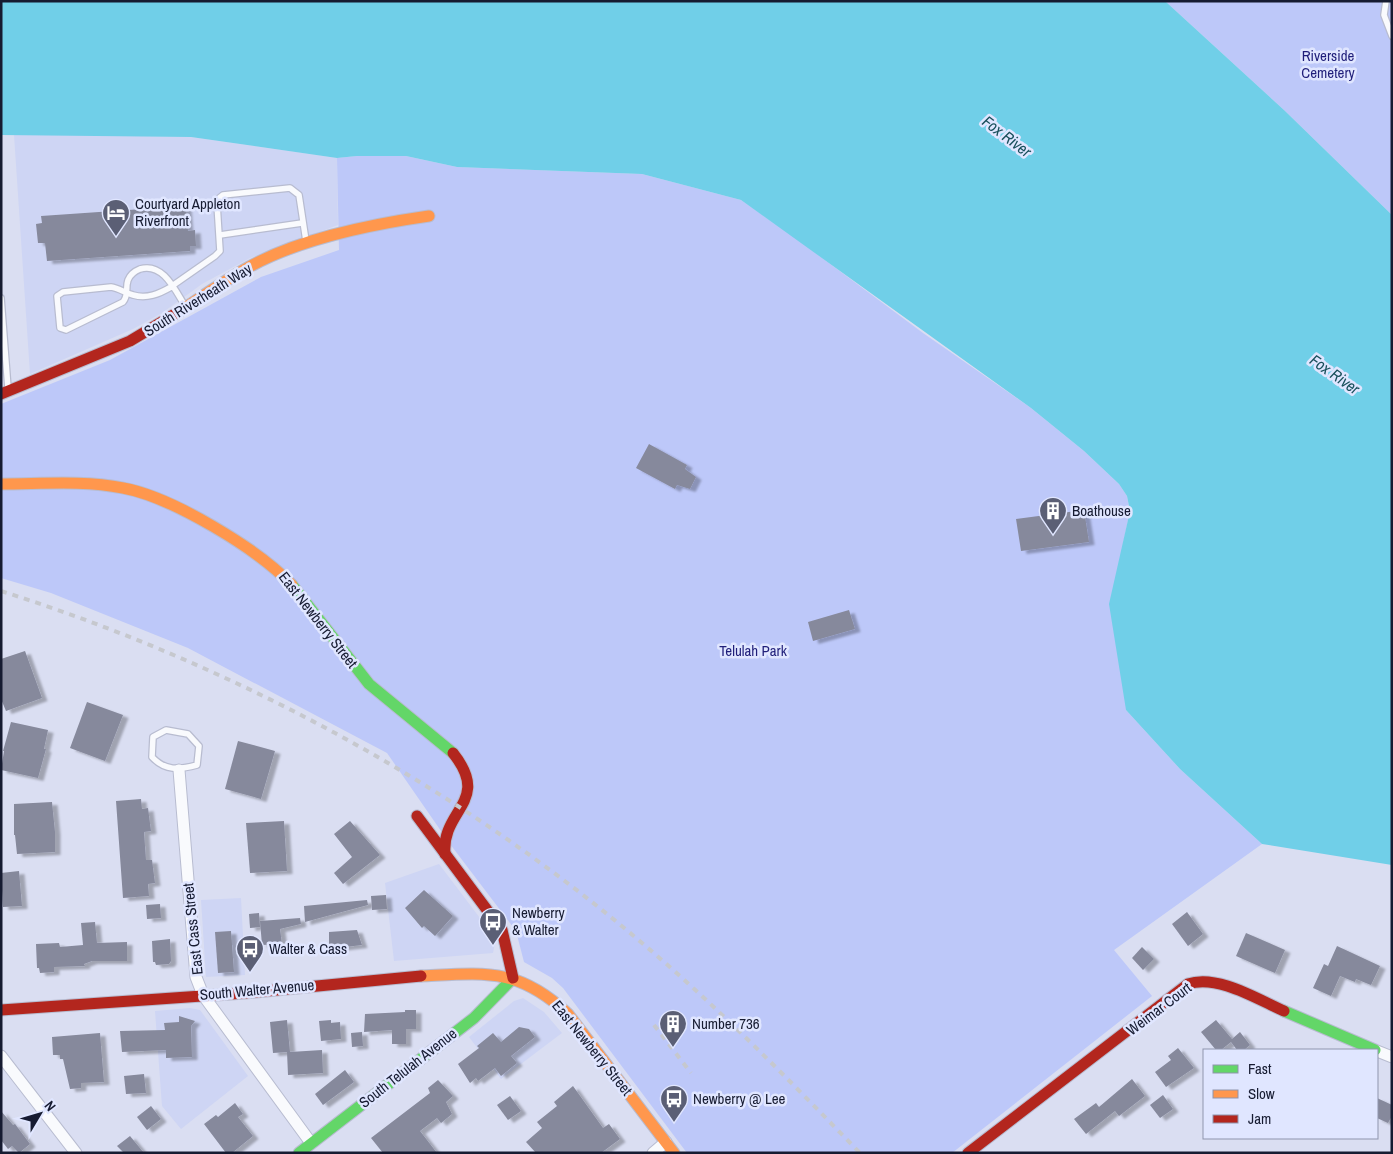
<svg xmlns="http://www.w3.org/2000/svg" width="1393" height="1154" font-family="'Archivo Narrow',sans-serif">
	<defs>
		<filter id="shadow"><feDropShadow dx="5.5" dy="3" stdDeviation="1" flood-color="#0004"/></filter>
	</defs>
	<rect width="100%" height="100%" fill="#dadef2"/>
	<g fill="#ced5f4">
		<path d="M36 134 191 137 337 158 338 225 250 258 202 284 162 313 133 329 30 374 14 135Z"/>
		<path d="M439 864 492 934 495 942 493 953 394 961 385 883Z"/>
		<path d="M241 898 245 975 206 977 201 900Z"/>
		<path d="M523 998 544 1012 562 1033 501 1079 469 1037 514 1001Z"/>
		<path d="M190 1008 200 1010 248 1076 181 1129 162 1106 155 1011Z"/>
	</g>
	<g fill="#bdc8f9">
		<path d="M1165 1H1392V215L1284 110Z"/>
		<path d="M357 156H406L457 167 642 174 741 200 794 237 923 333 1031 408 1084 451 1119 484 1127 496 1130 511 1123 544 1126 710 1180 769 1262 844 1114 950 1152 996 952 1153H687L563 988 552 978 524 962 516 931 450 844 387 753 188 648 51 593 1 578V404L110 360 261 277 339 250 337 158Z"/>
	</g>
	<path fill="#70cfe8" d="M1 1H1165L1284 110 1392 215V865L1262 844 1180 769 1126 710 1109 604 1130 511 1127 496 1119 484 1084 451 1031 408 741 200 642 174 457 167 406 156H357L337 158 191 137 1 135Z"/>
	<g fill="#86899c" filter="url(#shadow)">
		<path d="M186 206 188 231 195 230 196 246H190V251L47 261 45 243H38L36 224 42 223 41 216Z"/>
		<path d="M649 444 687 465 685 469 696 477 690 489 677 485 675 489 636 468Z"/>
		<path d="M1084 510 1089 542 1021 551 1016 519Z"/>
		<path d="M849 610 855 629 813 641 808 622Z"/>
		<path d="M25 651 42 698 6 711 1 699V659Z"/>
		<path d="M87 702 123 715 105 761 70 748Z"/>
		<path d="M11 722 48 730 44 749H46L38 778 1 770 4 751H3Z"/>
		<path d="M238 741 275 751 261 799 225 789Z"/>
		<path d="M141 799 142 809 148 808 151 831 144 832 146 860H152L155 883 148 884 149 896 123 898 116 801Z"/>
		<path d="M52 802 55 832V852L17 854 15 835H14V804Z"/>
		<path d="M284 821 287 871 250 873 246 823Z"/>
		<path d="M350 821 380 855 343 884 334 873 352 857 334 834Z"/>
		<path d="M19 871 22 906 3 907 1 873Z"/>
		<path d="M424 890 453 916 435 936 424 926 422 928 405 908Z"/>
		<path d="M386 895 387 909 372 910 371 896Z"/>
		<path d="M367 900 368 905 305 922 304 906Z"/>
		<path d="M160 904 161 918 147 919 146 905Z"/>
		<path d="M1187 912 1203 934 1188 946 1172 924Z"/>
		<path d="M259 913 260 927 250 928 249 914Z"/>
		<path d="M300 918 301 924 280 929 282 944 262 945 260 921Z"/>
		<path d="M95 922 97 943 127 942V961H92L84 964 85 966 54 967V972L40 973 39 968H37L36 944 59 943 60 947 83 945 81 923Z"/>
		<path d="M357 930 362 945 337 948V945H329V932Z"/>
		<path d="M231 931 234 972 218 973 215 932Z"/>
		<path d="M1246 933 1285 950 1275 973 1236 956Z"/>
		<path d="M170 939 171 961 169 964 156 965 155 962H153L152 941Z"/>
		<path d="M1337 946 1380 966 1371 985 1356 979 1355 982 1340 976 1331 996 1313 988 1324 964 1328 966Z"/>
		<path d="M1142 947 1154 959 1143 970 1132 958Z"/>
		<path d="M405 1010H416V1029H406V1044H392V1030L364 1032 365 1014 405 1012Z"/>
		<path d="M179 1016 195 1021 191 1026 192 1057 166 1058V1050L122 1052 120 1031 165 1030 164 1023 179 1022Z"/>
		<path d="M287 1020 290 1052 322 1050 323 1073 288 1075 287 1052 273 1053 270 1022Z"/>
		<path d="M331 1020V1023L340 1022 341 1039 321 1041 319 1021Z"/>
		<path d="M1216 1020 1232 1039 1240 1032 1250 1045 1244 1050H1237L1231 1042 1221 1050H1216L1201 1032Z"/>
		<path d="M519 1027 529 1029 535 1037 511 1056 517 1063 501 1076 495 1068 478 1081 476 1078 470 1083 458 1064 479 1048 477 1046 493 1033 501 1042Z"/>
		<path d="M362 1032 363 1046 352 1047 351 1033Z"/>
		<path d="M100 1033 104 1082 81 1083V1088L70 1089 63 1059H60V1055H53L52 1037Z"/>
		<path d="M1178 1048 1194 1068 1166 1087 1155 1072 1171 1060 1168 1056Z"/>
		<path d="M345 1070 354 1082 323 1105 315 1094Z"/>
		<path d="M144 1074 146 1093 126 1094 124 1076Z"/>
		<path d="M1132 1079 1145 1096 1119 1116 1115 1111 1086 1134 1074 1119 1096 1103 1099 1107Z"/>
		<path d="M438 1080 453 1096 446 1102 452 1114 441 1123 437 1118 420 1131 437 1153H383L371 1138 430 1093 428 1088Z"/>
		<path d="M573 1086 603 1128 609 1124 620 1139 601 1153H536L526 1142 542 1128 537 1122 557 1106 554 1102Z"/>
		<path d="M1163 1095 1173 1109 1160 1118 1150 1105Z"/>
		<path d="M510 1096 521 1111 508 1120 497 1105Z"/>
		<path d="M1377 1098 1392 1105V1116L1388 1123 1377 1118Z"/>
		<path d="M235 1103 243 1114 238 1117 253 1136 232 1153H226L204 1124 216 1115 218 1117Z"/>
		<path d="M151 1106 161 1119 147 1130 137 1117Z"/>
		<path d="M1 1111 13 1125 15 1124 30 1144 19 1153 12 1146 8 1149 1 1140Z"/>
		<path d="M130 1136 144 1153H124L117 1146Z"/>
	</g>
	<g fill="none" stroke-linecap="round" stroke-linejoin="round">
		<defs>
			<g id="lane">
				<path d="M1386 1 1384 15 1392 36"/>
				<path d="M220 235 302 223"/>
				<path d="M1 298 8 388"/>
				<path d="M185 306C175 290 163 262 140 269 135 271 130 275 128 280 125 288 129 295 123 302L66 330 60 328 57 296 63 292 111 287C119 288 125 293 133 295 147 299 159 294 171 287L172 286 215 256 220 251 217 204 218 199 223 195 290 188 299 195 306 241"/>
				<path d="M166 730 188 734 199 746 197 765C179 770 165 771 152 757L153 737Z"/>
			</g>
			<g id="street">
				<path d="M179 770 196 977 203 995 311 1143"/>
				<path d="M1377 1051 1392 1057"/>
				<path d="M1 1056 76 1153"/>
				<path d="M653 1153 666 1142"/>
			</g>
			<g id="fast">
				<path d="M292 585 369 684 453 753"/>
				<path d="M1284 1011 1375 1050"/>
				<path d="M299 1153 474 1018 513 978"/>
			</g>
			<g id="slow">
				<path d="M185 308C206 294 227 279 249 267 299 239 373 224 429 216"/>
				<path d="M1 484C41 484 83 480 123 488 172 497 258 549 292 585"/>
				<path d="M421 976C485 973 518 967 568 1014L674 1153"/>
			</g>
			<g id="jam">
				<path d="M1 394 130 341 185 308"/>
				<path d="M417 816 502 930 513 978"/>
				<path d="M445 854C441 809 492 802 453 753"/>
				<path d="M1 1010 245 993 421 976"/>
				<path d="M968 1153 1188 984C1217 974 1257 999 1284 1011"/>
			</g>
		</defs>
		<use href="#lane" stroke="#b8bcd0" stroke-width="8"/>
		<use href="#street" stroke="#b8bcd0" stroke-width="13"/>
		<use href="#fast" stroke="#b8bcd0" stroke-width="13"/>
		<use href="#slow" stroke="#b8bcd0" stroke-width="13"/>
		<use href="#jam" stroke="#b8bcd0" stroke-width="13"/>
		<use href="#lane" stroke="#f9fafd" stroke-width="5.5"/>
		<use href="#street" stroke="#f9fafd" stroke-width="11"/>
		<use href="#fast" stroke="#63d668" stroke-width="11"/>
		<use href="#slow" stroke="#ff974d" stroke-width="11"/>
		<use href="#jam" stroke="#b3261e" stroke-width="11"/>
		<g stroke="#c6c8ce" stroke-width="4" stroke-dasharray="6 6" stroke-linecap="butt">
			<path d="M1 591C234 665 455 784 642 943 719 1008 789 1080 860 1153"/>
			<path d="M654 1025 691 1073"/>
		</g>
	</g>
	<defs>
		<symbol id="hotel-pin" viewBox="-11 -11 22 30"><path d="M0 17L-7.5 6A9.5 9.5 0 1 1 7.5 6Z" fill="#5b5f75" stroke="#e0e6ff"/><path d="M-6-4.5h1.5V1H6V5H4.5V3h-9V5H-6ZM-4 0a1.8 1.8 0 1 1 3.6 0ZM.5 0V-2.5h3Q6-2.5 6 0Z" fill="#fff"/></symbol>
		<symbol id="building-pin" viewBox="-11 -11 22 30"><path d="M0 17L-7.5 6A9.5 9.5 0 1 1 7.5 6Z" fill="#5b5f75" stroke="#e0e6ff"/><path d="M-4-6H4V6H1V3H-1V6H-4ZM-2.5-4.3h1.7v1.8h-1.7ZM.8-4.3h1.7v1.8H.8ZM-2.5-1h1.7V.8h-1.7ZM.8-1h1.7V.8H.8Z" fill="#fff"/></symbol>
		<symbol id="bus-pin" viewBox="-11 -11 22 30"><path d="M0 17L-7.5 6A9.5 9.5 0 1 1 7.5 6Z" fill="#5b5f75" stroke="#e0e6ff"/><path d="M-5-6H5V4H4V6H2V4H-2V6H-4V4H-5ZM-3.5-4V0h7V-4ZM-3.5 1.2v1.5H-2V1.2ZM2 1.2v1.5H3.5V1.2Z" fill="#fff"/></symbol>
	</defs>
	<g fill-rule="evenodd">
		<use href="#hotel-pin" x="100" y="197" width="32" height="43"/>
		<use href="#building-pin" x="1037" y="495" width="32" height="43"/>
		<use href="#bus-pin" x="477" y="906" width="32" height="43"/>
		<use href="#bus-pin" x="234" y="933" width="32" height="43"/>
		<use href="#building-pin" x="657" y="1008" width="32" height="43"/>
		<use href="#bus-pin" x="658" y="1083" width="32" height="43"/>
	</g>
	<g text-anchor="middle" stroke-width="5" stroke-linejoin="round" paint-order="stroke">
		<g font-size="15" fill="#201f7a" stroke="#e0e6ff">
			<text x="1328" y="61">Riverside<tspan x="1328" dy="17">Cemetery</tspan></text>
			<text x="753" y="656">Telulah Park</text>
		</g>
		<g font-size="15" fill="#161b31" stroke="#e0e6ff" text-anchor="start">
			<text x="135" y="209">Courtyard Appleton<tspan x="135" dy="17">Riverfront</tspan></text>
			<text x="1072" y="516">Boathouse</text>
			<text x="512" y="918">Newberry<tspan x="512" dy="17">&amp; Walter</tspan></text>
			<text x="269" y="954">Walter &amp; Cass</text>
			<text x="692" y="1029">Number 736</text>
			<text x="693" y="1104">Newberry @ Lee</text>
		</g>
		<g font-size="15" fill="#161b31" stroke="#e0e6ff">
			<text transform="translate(198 300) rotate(-32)" y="5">South Riverheath Way</text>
			<text transform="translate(318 620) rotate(52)" y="5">East Newberry Street</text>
			<text transform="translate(193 929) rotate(-96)" y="5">East Cass Street</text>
			<text transform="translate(257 990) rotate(-5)" y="5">South Walter Avenue</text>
			<text transform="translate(1159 1009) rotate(-37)" y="5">Weimar Court</text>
			<text transform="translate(592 1048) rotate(51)" y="5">East Newberry Street</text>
			<text transform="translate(408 1068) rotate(-38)" y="5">South Telulah Avenue</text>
		</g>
		<g font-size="16" font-style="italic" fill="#19505c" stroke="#e0e6ff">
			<text transform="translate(1007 136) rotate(37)" y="6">Fox River</text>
			<text transform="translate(1335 374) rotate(35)" y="6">Fox River</text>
		</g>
	</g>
	<rect width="1393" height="1154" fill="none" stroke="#161b31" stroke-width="5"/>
	<rect x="1203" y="1049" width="175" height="90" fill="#e0e6ff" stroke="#8f95ad"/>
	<rect x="1213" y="1065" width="25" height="8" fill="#63d668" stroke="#8f95ad"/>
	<text x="1248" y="1074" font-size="15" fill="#161b31">Fast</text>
	<rect x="1213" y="1090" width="25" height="8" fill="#ff974d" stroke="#8f95ad"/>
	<text x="1248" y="1099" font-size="15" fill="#161b31">Slow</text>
	<rect x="1213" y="1115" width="25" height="8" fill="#b3261e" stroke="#8f95ad"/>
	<text x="1248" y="1124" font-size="15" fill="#161b31">Jam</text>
	<g transform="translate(40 1114) rotate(52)" stroke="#e0e6ff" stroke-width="4" paint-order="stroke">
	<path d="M0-4L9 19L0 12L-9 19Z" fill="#161b31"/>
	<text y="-8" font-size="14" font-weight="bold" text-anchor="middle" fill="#161b31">N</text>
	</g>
</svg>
